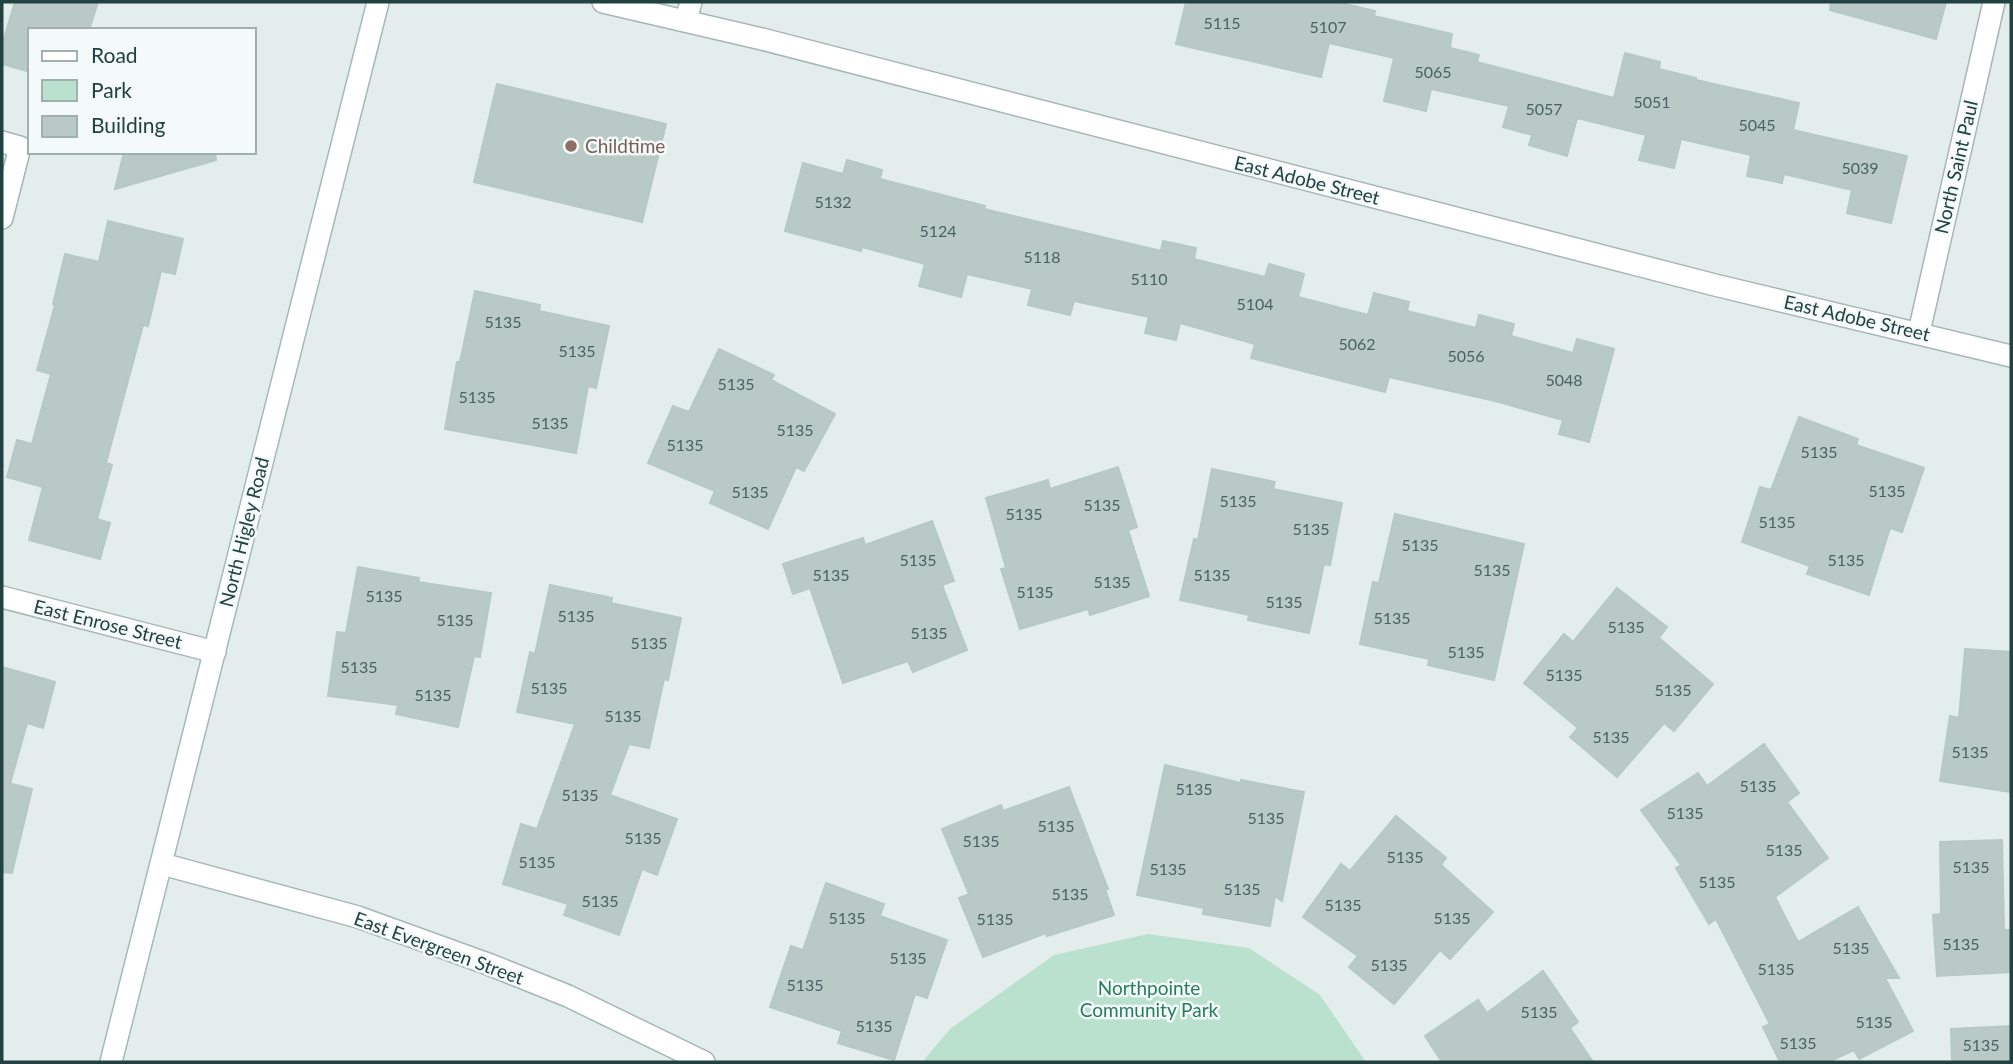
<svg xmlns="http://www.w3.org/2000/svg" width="2013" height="1064" font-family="Lato,sans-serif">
	<rect width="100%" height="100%" fill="#e3eeec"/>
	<path fill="#bae1ce" d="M1148 934 1249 948 1320 995 1366 1062H922L950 1029 1054 955Z"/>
	<g fill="#b8c9c6" stroke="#b5c9c5" stroke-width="2">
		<path d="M15 2H98L89 30H30V72L2 64V45Z"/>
		<path d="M1186 2H1337L1375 11 1374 16 1452 34 1450 48 1479 55 1477 62 1614 98 1625 53 1660 62 1659 69 1696 78V80L1799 103 1793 130 1907 156 1891 223 1847 213 1852 190 1784 174 1782 183 1747 176 1751 155 1681 139 1674 168 1639 160 1646 135 1577 118 1567 156 1529 145 1532 135 1503 127 1509 106 1431 89 1426 111 1384 101 1394 58 1329 43 1321 77 1176 44Z"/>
		<path d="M1831 2H1946L1936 39 1830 10Z"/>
		<path d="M497 84 666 124 642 222 474 182Z"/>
		<path d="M124 152H215L216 160 115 189Z"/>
		<path d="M847 160 882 170 880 179 985 206 984 209 1161 251 1163 241 1196 248 1194 259 1265 277 1269 264 1304 274 1298 297 1368 315 1374 293 1409 302 1407 311 1476 328 1479 315 1514 324 1511 336 1573 353 1577 339 1614 349 1589 442 1559 434 1563 420 1495 401 1389 377 1385 392 1251 358 1255 344 1180 323 1176 340 1145 333 1149 317 1074 301 1070 315 1028 305 1032 289 967 274 961 297 919 286 925 264 862 247 861 251 785 231 803 163 843 174Z"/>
		<path d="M108 221 183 239 175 274 161 271 148 326 143 325 106 463 112 465 97 519 110 523 100 559 29 540 43 487 7 477 17 440 32 444 51 374 37 370 55 305 53 304 65 254 99 262Z"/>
		<path d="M475 291 540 305 539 311 609 326 596 388 588 386 576 453 445 429 457 362H460Z"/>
		<path d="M719 349 774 375 771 380 835 414 804 471 796 467 768 529 710 503 715 491 648 463 673 406 689 412Z"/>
		<path d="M1799 417 1858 439 1856 445 1924 468 1902 532 1890 528 1869 595 1807 574 1810 566 1742 542 1760 487 1771 490Z"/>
		<path d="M1118 467 1137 527 1128 530 1149 596 1090 615 1088 609 1020 629 1001 569 1006 568 986 498 1048 480 1050 489Z"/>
		<path d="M1212 469 1275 482 1273 489 1342 503 1330 565 1324 564 1309 633 1248 620 1249 615 1180 600 1194 539 1198 540Z"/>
		<path d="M1395 514 1524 544 1494 680 1428 665 1429 659 1360 644 1373 582 1379 583Z"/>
		<path d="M932 521 954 581 942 585 967 650 913 672 908 661 843 683 810 588 793 594 783 564 863 538 865 545Z"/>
		<path d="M358 567 419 578 418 582 491 593 480 657 474 656 458 727 396 714 398 705 328 696 337 632 346 633Z"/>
		<path d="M550 585 612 598 611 603 681 618 668 680 664 679 649 748 629 744 610 795 677 819 657 875 642 869 619 935 564 915 568 904 503 884 521 824 537 829 575 724 517 712 530 652 535 654Z"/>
		<path d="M1617 588 1667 627 1659 638 1713 684 1674 731 1664 723 1617 777 1570 737 1578 728 1524 683 1564 634 1573 642Z"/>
		<path d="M1965 649 2011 652V792L1940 781 1950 716 1959 718Z"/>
		<path d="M2 667 55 682 43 728 27 723 10 784 8 783 32 789 12 873 2 872Z"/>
		<path d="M1764 744 1799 793 1787 802 1828 858 1775 897 1798 942 1858 907 1899 978H1885L1913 1031 1859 1059 1854 1050 1828 1062H1780L1763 1027 1770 1024 1716 919 1709 924 1676 868 1681 865 1641 810 1698 773 1707 786Z"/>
		<path d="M1165 765 1241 783V780L1304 792 1282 901 1275 896 1270 926 1203 914 1204 908 1137 895Z"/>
		<path d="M1069 787 1108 889H1105L1114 915 1047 936 1046 933 983 957 959 898 969 894 942 829 1001 805 1003 811Z"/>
		<path d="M1396 816 1446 858 1441 865 1493 912 1450 959 1440 950 1394 1004 1349 967 1358 956 1303 917 1341 864 1350 871Z"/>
		<path d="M2002 840 2004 930H2011V972L1937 976 1933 915 1941 914 1940 842Z"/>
		<path d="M826 883 884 904 880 916 947 940 927 998 915 994 894 1060 838 1043 842 1031 770 1007 791 946 803 950Z"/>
		<path d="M1543 971 1578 1022 1570 1028 1593 1062H1442L1425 1036 1478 1000 1487 1013Z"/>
		<path d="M2011 1026V1062H1952L1951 1029Z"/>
	</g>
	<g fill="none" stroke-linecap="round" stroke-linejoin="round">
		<defs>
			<g id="minor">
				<path d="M686 20 691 2"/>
				<path d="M2 142 20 147 2 218"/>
				<path d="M1919 332 1994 2"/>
				<path d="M2 597 215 652"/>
				<path d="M162 864 358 917 488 964 568 996 704 1062"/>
			</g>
			<path id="tertiary" d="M603 2 762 39 1715 285 2011 356"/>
			<path id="secondary" d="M111 1062 378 2"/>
		</defs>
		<use href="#minor" stroke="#a5b7b5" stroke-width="24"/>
		<use href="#tertiary" stroke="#a5b7b5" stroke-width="24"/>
		<use href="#secondary" stroke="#a0bbb9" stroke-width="24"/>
		<use href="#minor" stroke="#fff" stroke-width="21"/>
		<use href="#tertiary" stroke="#fff" stroke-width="21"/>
		<use href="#secondary" stroke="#fff" stroke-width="21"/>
	</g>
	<circle fill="#8d6e63" stroke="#f4faf9" stroke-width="2.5" cx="571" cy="146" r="7"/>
	<g text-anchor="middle" stroke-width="5" stroke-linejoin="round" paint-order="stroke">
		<g font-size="16" fill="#476462">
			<text x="1222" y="29">5115</text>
			<text x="1328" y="33">5107</text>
			<text x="1433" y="78">5065</text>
			<text x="1652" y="108">5051</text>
			<text x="1544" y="115">5057</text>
			<text x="1757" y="131">5045</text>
			<text x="1860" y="174">5039</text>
			<text x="833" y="208">5132</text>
			<text x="938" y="237">5124</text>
			<text x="1042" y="263">5118</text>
			<text x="1149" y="285">5110</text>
			<text x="1255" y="310">5104</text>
			<text x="503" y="328">5135</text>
			<text x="1357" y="350">5062</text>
			<text x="577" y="357">5135</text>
			<text x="1466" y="362">5056</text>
			<text x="1564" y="386">5048</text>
			<text x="736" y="390">5135</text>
			<text x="477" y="403">5135</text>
			<text x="550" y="429">5135</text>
			<text x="795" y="436">5135</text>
			<text x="685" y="451">5135</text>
			<text x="1819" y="458">5135</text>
			<text x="1887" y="497">5135</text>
			<text x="750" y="498">5135</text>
			<text x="1238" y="507">5135</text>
			<text x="1102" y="511">5135</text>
			<text x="1024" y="520">5135</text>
			<text x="1777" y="528">5135</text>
			<text x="1311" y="535">5135</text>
			<text x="1420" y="551">5135</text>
			<text x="918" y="566">5135</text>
			<text x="1846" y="566">5135</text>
			<text x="1492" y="576">5135</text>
			<text x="831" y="581">5135</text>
			<text x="1212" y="581">5135</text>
			<text x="1112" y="588">5135</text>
			<text x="1035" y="598">5135</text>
			<text x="384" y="602">5135</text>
			<text x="1284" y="608">5135</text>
			<text x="576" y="622">5135</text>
			<text x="1392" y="624">5135</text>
			<text x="455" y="626">5135</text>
			<text x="1626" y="633">5135</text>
			<text x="929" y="639">5135</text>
			<text x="649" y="649">5135</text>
			<text x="1466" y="658">5135</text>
			<text x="359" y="673">5135</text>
			<text x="1564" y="681">5135</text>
			<text x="549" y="694">5135</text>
			<text x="1673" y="696">5135</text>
			<text x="433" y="701">5135</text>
			<text x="623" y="722">5135</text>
			<text x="1611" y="743">5135</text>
			<text x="1970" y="758">5135</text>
			<text x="1758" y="792">5135</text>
			<text x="1194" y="795">5135</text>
			<text x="580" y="801">5135</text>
			<text x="1685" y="819">5135</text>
			<text x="1266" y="824">5135</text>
			<text x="1056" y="832">5135</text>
			<text x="643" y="844">5135</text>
			<text x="981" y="847">5135</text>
			<text x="1784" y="856">5135</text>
			<text x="1405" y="863">5135</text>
			<text x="537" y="868">5135</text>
			<text x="1971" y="873">5135</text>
			<text x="1168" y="875">5135</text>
			<text x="1717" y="888">5135</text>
			<text x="1242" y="895">5135</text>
			<text x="1070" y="900">5135</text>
			<text x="600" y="907">5135</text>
			<text x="1343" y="911">5135</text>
			<text x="847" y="924">5135</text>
			<text x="1452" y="924">5135</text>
			<text x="995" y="925">5135</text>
			<text x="1961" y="950">5135</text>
			<text x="1851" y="954">5135</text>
			<text x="908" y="964">5135</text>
			<text x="1389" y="971">5135</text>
			<text x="1776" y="975">5135</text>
			<text x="805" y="991">5135</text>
			<text x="1539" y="1018">5135</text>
			<text x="1874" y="1028">5135</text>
			<text x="874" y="1032">5135</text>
			<text x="1798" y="1049">5135</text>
			<text x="1981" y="1051">5135</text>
		</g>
		<g font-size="19" fill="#785e54" stroke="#f4faf9" text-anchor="start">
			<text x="585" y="153">Childtime</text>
		</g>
		<g font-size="19" fill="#214241" stroke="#f4faf9">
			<text transform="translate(1956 167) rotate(-77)" y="7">North Saint Paul</text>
			<text transform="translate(1307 180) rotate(14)" y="7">East Adobe Street</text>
			<text transform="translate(1857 318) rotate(13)" y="7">East Adobe Street</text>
			<text transform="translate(244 532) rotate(-76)" y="7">North Higley Road</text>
			<text transform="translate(108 624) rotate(14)" y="7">East Enrose Street</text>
			<text transform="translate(439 948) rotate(20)" y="7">East Evergreen Street</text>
		</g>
		<g font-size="19" fill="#267d5c" stroke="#f4faf9">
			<text x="1149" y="995">Northpointe<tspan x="1149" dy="22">Community Park</tspan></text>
		</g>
	</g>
	<rect width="2013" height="1064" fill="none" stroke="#214241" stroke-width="7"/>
	<rect x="28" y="28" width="228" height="126" fill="#f4faf9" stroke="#a0b0af" stroke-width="2"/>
	<rect x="42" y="51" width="35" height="10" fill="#ffffff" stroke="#a0b0af" stroke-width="2"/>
	<text x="91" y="63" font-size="21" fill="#214241">Road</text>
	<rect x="42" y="80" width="35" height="21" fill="#bae1ce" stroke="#a0b0af" stroke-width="2"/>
	<text x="91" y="98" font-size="21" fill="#214241">Park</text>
	<rect x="42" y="116" width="35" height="21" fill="#b8c9c6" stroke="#a0b0af" stroke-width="2"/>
	<text x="91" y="133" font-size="21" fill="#214241">Building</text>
</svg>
